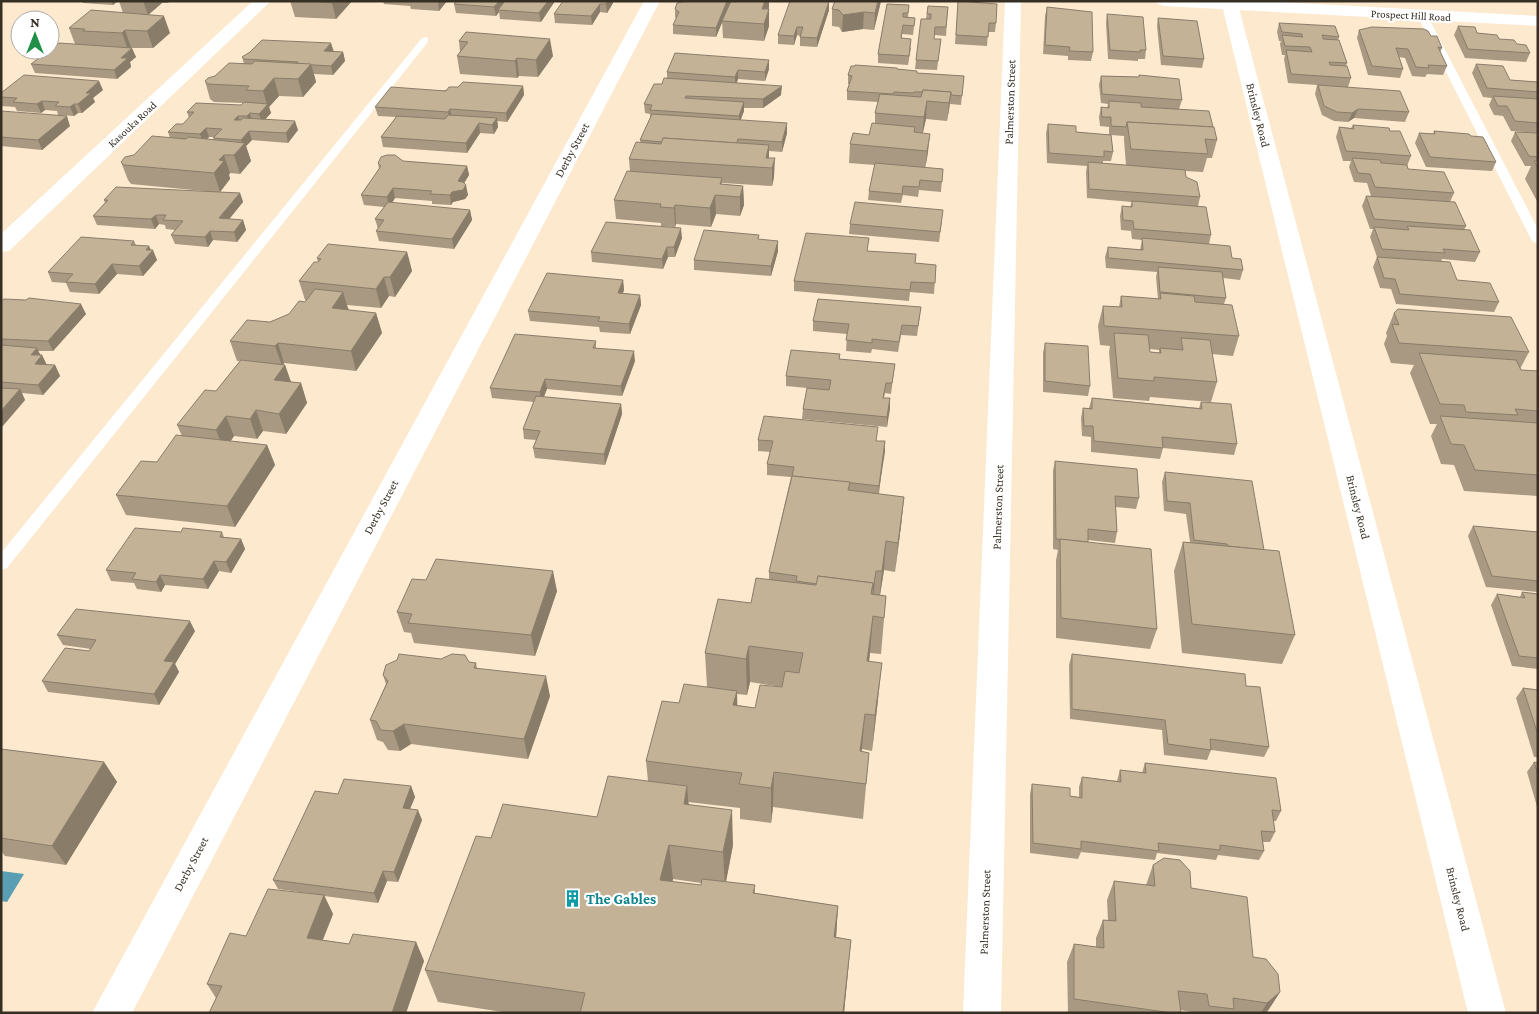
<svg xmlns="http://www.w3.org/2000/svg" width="1539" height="1014" font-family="'Crimson Pro',serif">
	<rect width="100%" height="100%" fill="#fde9ce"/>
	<path fill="#599eb2" d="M1 871 24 874 7 902 1 901Z"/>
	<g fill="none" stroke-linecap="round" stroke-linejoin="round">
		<g fill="#fff" fill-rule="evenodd">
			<path d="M1422 12 1427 15 1538 229V244L1532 241 1417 15Z"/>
			<path d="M425 37 428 38V42L7 568 1 570V553L422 38Z"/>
		</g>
		<g fill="#fff" fill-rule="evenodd">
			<path d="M253 1H271L9 251 1 252V234Z"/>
			<path d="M644 1H660L132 1013H92Z"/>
			<path d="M1005 1H1021L1001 1013H963Z"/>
			<path d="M1221 1H1237L1506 1013H1468Z"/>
		</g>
		<path fill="#fff" fill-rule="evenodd" d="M1156 1H1260L1538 16V26L1164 6 1158 4Z"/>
	</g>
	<g fill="#a99982" fill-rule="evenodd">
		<path d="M82 1H118L113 5 83 3Z"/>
		<path d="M119 1H170L168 3H162L148 15 170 33 153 48H131L136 57 130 62 131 67 117 79 35 73 31 64 75 44 69 28 123 13Z"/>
		<path d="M290 1H352L336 19 295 17Z"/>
		<path d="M383 1H447L439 11 411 9 410 6 384 4Z"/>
		<path d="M457 1H555L541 22 500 19 499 12 496 16 456 13 454 4Z"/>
		<path d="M563 1 613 3 607 13 600 12 592 25 555 23 554 14Z"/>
		<path d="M731 1 716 37 673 34V25L676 18 675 17V9Z"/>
		<path d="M769 1V26L764 41 723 38 722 21Z"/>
		<path d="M835 1H881L874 30 863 29 842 32 839 27 832 26V9Z"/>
		<path d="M958 1 996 23 995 32H988L987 46 955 44Z"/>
		<path d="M887 4 909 5 908 17 915 18 913 35 902 34V38L911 48 908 65 878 63V54Z"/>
		<path d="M928 6 948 7 946 36 934 35V39H941L937 70 915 69 916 60 926 19Z"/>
		<path d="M1047 7 1093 52 1091 61 1068 60V56L1043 54 1045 16Z"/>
		<path d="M829 10 817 47 800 46V36L797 35 794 45 778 44V35Z"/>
		<path d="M1107 14 1146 50 1145 59H1138V61L1108 59 1106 23Z"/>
		<path d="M1158 18 1204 59 1202 68 1161 65 1157 26Z"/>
		<path d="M1279 23 1339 37 1338 40 1347 63 1346 66 1351 78 1348 87 1409 112 1405 122 1354 118 1348 122 1334 121 1322 115 1315 94 1317 85 1288 83 1284 59 1285 55H1282L1280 44 1281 41H1279L1277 32Z"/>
		<path d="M1458 26 1477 33 1517 44 1530 53 1526 62 1465 58 1454 35Z"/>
		<path d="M1359 30 1431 36 1442 48 1440 52 1447 66 1443 75 1427 74 1425 77 1412 76 1405 58 1399 57 1403 69 1400 78 1368 75 1357 38Z"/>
		<path d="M466 32 553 56 538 77 519 76 517 78 460 74 457 56 460 52 459 41Z"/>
		<path d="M333 51 343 52 345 61 333 75 314 74 316 82 303 97 279 96 269 107 271 113 265 119 298 130 288 143 252 140 246 146 251 161 240 174 230 173 229 175 230 179 220 192 240 193 243 202 229 219 243 220 246 230 237 242 213 240 208 247 175 244 171 235 175 230 166 229 165 225 159 224 155 229 97 225 93 216 105 203 104 200 214 192 131 184 128 180 121 162 170 138 168 132 183 124 189 118 187 112 241 105 243 103 214 102 210 99 205 81 244 64 242 57ZM209 137H214V139H207Z"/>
		<path d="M675 53 769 69 765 81 738 79 737 83 781 95 763 108H744V111L740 120 787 133 782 152 769 151V158L774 177 772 186 722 183V184L743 186 744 205 740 216 716 214 711 227 676 224 675 227 661 226V223L616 219 614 200 630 172 629 159 641 143 640 140 650 118V114L645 113 644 104 667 78V72Z"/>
		<path d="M1476 64 1510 80 1538 82V133L1511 131 1503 116 1494 115 1489 105 1492 98 1483 97 1472 73Z"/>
		<path d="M897 69 917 73 964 76 961 105 950 104 947 121 926 119 923 133 928 152 925 168 942 179 941 192 919 190 918 197 903 195 901 203 868 200 869 191 875 165 849 163 850 144 869 135 875 123V113L878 102 847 100V91L849 84H848V75Z"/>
		<path d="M1139 75 1182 100 1179 109 1213 127 1217 140 1212 158H1207L1203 172 1185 171 1186 177 1200 197 1198 206 1211 235 1209 244 1232 258 1243 270 1240 280 1223 278 1226 298 1224 304 1239 336 1233 356 1212 354 1217 382 1211 402 1150 397 1149 401 1113 398 1109 352 1110 346 1100 345 1098 326 1103 306 1119 307 1121 296 1158 299 1156 277 1157 272 1106 268 1105 257 1108 247 1140 250 1142 240 1132 239 1131 231 1121 230 1120 216 1122 206 1130 207 1132 202 1087 198 1086 172 1087 166 1047 163 1046 133 1048 124 1076 132 1109 135V127L1100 126 1099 117 1101 107 1107 108 1108 104 1101 103 1099 85 1101 76 1139 77ZM1111 135 1124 136V140L1126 165 1103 163V161H1111L1113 152ZM1150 349 1159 350V353L1150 352Z"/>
		<path d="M523 86 524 95 507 122 497 121 498 127 494 134 480 133 467 153 383 147 381 137 396 117 378 116 375 107 458 87Z"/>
		<path d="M103 90 93 98 95 102 82 113H78L74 116 58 115 57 111 45 110 41 113 17 111 15 107 1 106V93Z"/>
		<path d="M1 111 70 126 42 150 1 146Z"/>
		<path d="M1353 125 1390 131 1411 156 1407 166 1408 169 1454 193 1450 202 1466 226 1464 230 1480 252 1475 262 1442 259 1441 262 1457 280 1499 302 1494 312 1396 304 1391 289 1380 288 1373 267 1377 257 1370 237 1373 229H1370L1362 206 1366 196H1371L1367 183 1354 182 1349 167 1351 161H1343L1336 137 1339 127 1351 128Z"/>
		<path d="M1434 131 1471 136 1496 162 1492 171 1426 167 1415 143 1419 133 1433 134Z"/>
		<path d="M1515 132 1538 133V203L1525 179 1531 166H1525L1511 141Z"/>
		<path d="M403 161 467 166 469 175 464 183 468 195 465 199 453 202 451 205 432 204V201L395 198 392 203 470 210 472 220 454 249 379 241 376 231 378 229 375 219 384 207 364 205 361 195 379 169 378 163Z"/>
		<path d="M942 220 939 242 849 234 850 224Z"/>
		<path d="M682 238 675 257H668L663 269 592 262 591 252Z"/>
		<path d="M759 240 778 241V251L771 276 694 270V260Z"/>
		<path d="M134 241 136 245 151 250 157 260 143 276 117 274 99 294 70 292 66 283 52 282 48 272Z"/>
		<path d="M868 251 915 263 936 265 934 294 910 292 909 301 794 291V281Z"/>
		<path d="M407 252 412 271 395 297 389 296 381 308 347 305 349 310 376 313 382 333 356 371 284 363 283 365H285L291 382 301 383 307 403 286 434 263 431 257 439 234 436 231 441 267 445 275 465 235 527 126 515 116 495 157 462 182 436 177 425 216 391 240 361H237L230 341 270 322 289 314 305 302 306 300H305L299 281 318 262 317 258Z"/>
		<path d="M623 280 624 290 623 293 640 295 641 305 630 334 600 332 599 327 530 321 528 311Z"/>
		<path d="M1 301 86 314 53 351H38L41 355H42L47 365H55L60 376 43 395 22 393 25 400 1 428Z"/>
		<path d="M921 307 917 336 901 335 898 352 872 349 871 353 846 351 847 334 813 331V321Z"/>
		<path d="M1394 313 1529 352 1520 369 1521 370 1538 371V496L1464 491 1454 465 1441 464 1431 436 1437 424H1430L1410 373 1414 365 1391 363 1384 344 1387 336 1386 333Z"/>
		<path d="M596 341V348L635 361 622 396 547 389 544 397 621 404 622 414 605 465 535 458 533 448 536 440 524 439 523 429 534 402 492 398 490 388Z"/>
		<path d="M1045 343 1090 386 1088 396 1043 392V353Z"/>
		<path d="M840 354 839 359 895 364 891 394 885 393 884 398H890L887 427 802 419 803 409 807 388 786 386V376Z"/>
		<path d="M1092 398 1199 408 1201 402 1237 444 1234 455 1163 448 1160 459 1091 452V437L1082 436 1081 418 1083 408H1089Z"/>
		<path d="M758 440 877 441H885L879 494 904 497 901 526 895 572 884 570 880 595 886 596 881 654 870 653 869 662 878 700 872 751 862 749 861 751 869 753 863 819 773 807 771 823 740 819V808L688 802 689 804 733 845 726 882 755 885V893L838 906 836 937 851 940 844 1013H509L438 1002 425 970 491 838 597 817 648 781 646 761 679 703 707 687 705 653 751 603 769 579V572L791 477 767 475V464L770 452 758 451ZM750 682 782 687 755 708 737 705V694L747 695ZM673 879 701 883V885L672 882Z"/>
		<path d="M1055 461 1139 498 1136 509 1116 507 1117 532 1115 543 1088 540V542L1157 629 1150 649 1056 638V560L1058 550 1053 549V471Z"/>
		<path d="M1165 472 1264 550 1295 635 1282 664 1182 653 1174 571 1183 542H1190L1186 514 1164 511 1162 482Z"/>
		<path d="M1473 526 1538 532V592L1486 587 1468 536Z"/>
		<path d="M181 532H222L224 537 241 539 245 549 231 573 219 571 208 589 165 585 161 592 137 589 134 583 111 581 106 570Z"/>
		<path d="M426 580 557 591 535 656 414 643 411 633 404 632 397 612Z"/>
		<path d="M1522 592 1538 594V669L1512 666 1491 605 1497 594 1520 597Z"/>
		<path d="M195 631 175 664 179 672 159 705 48 692 42 681 89 651 91 649 63 645 57 635Z"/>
		<path d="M1072 654 1246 686 1269 747 1264 757 1211 750 1207 760 1164 755 1162 730 1070 719 1069 665Z"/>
		<path d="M469 662 476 663 477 668 550 696 528 759 411 744 400 751 388 750 383 742 377 740 370 720 386 684 383 675Z"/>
		<path d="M1523 688 1538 690V757H1534L1516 698Z"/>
		<path d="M1 749 104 762 117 782 66 865 5 856 1 851Z"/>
		<path d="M1534 762 1538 763V810L1527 772Z"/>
		<path d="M1145 763 1281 811 1276 821H1273L1275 832 1270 842H1263L1264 851 1259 860 1218 855 1216 860 1157 853 1155 860 1081 852 1078 859 1030 853V794L1032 784 1070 796 1079 797V787L1082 777 1117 781 1120 770 1142 773Z"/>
		<path d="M411 786 415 797 410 809 422 820 398 882 387 881 378 903 324 896 333 914 323 940 349 944 416 942 424 961 406 1013H209L216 998 207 984 246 936 314 894 278 889 273 880 338 794Z"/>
		<path d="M1153 865 1191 888 1253 957 1280 992 1269 1009 1266 1013H1198L1180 1010 1181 1013H1068L1067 962 1074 944 1096 947V938L1103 920H1108L1107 900 1114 881 1146 885Z"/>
	</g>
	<g fill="#897d6a">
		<path d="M111 1H118L113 5Z"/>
		<path d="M143 1H161L162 3 148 15Z"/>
		<path d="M333 1H352L336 19 332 3Z"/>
		<path d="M438 1H447L439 11 438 2Z"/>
		<path d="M499 1H507L498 10 499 12 496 16 494 7Z"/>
		<path d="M548 1H555L541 22 539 13Z"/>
		<path d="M608 1H613V3L607 13 606 4Z"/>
		<path d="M727 1H731L716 37V28Z"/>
		<path d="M765 1H769V7L763 24 762 9Z"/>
		<path d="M829 1V10L817 47V38Z"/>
		<path d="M878 1H881L874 30 875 13Z"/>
		<path d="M600 4V12L592 25 591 16Z"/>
		<path d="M769 9V26L764 41V24Z"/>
		<path d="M864 12 863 29 842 32 843 15Z"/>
		<path d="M164 16 170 33 153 48 147 31Z"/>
		<path d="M797 27V35L794 45V36Z"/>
		<path d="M125 30 131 47 128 50 122 33Z"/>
		<path d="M550 39 553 56 538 77 536 60Z"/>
		<path d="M331 43 334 52 324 51Z"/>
		<path d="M132 48 136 57 130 62 131 67 117 79 114 70 121 58Z"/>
		<path d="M343 52 345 61 333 75 331 66Z"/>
		<path d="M517 58 519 76 517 78 515 61Z"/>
		<path d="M769 60V69L765 81V72Z"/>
		<path d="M311 64 316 82 303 97 298 79Z"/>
		<path d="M738 70V79L735 86V77Z"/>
		<path d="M274 78 279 96 269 107 271 113 262 123 259 114 267 105 263 91Z"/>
		<path d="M99 81 103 90 93 98 95 102 82 113 78 104 86 93Z"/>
		<path d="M523 86 524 95 507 122 506 113Z"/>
		<path d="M782 86 781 95 763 108V99Z"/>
		<path d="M951 92 949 110 947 121 949 103Z"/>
		<path d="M42 101 45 110 41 113 37 104Z"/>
		<path d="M927 101 926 119 922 135 924 117Z"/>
		<path d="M744 102V111L739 125V116Z"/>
		<path d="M74 104 78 113 74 116 70 107Z"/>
		<path d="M450 109 452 118 450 121 448 112Z"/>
		<path d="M1358 109 1354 118 1348 122 1352 113Z"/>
		<path d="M250 113 252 122 250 125 247 116Z"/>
		<path d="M67 116 70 126 42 150 38 140Z"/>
		<path d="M238 116 241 125 234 120Z"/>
		<path d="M497 118 498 127 494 134 492 125Z"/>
		<path d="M295 121 298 130 288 143 286 133Z"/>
		<path d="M479 123 480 133 467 153 466 143Z"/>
		<path d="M787 123V133L782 152V142Z"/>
		<path d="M206 128 209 137 203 143 200 134Z"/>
		<path d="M249 131 252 140 246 146 251 161 240 174 234 155 243 145 241 140Z"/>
		<path d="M930 134 928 152 925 170 927 151Z"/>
		<path d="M769 145V163L766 158Z"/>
		<path d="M224 155 230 173 229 175 230 179 220 192 214 173 219 160Z"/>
		<path d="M775 158 774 177 772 186V168Z"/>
		<path d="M467 166 469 175 460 190 466 185 468 195 465 199 453 202 451 205 450 195Z"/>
		<path d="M743 186 744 205 740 216V197Z"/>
		<path d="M393 188 395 198 389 207 387 197Z"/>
		<path d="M240 193 243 202 222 228 219 218Z"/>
		<path d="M715 195 716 214 711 227 710 208Z"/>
		<path d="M675 205 676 224 675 227 674 208Z"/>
		<path d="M470 210 472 220 454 249 452 239Z"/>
		<path d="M156 215 159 224 155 229 151 219Z"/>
		<path d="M243 220 246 230 237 242 234 232Z"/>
		<path d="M681 228 682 238 675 257 674 247Z"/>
		<path d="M210 231 213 240 208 247 205 237Z"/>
		<path d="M778 241V251L771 276V266Z"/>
		<path d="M149 246 152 252 153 250 157 260 143 276 139 266 146 250Z"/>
		<path d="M667 247 668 257 663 269 662 259Z"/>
		<path d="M407 252 412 271 395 297 390 277Z"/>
		<path d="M112 264 117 274 99 294 95 284Z"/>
		<path d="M384 277 389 296 381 308 376 289Z"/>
		<path d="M623 280 624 290 619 303 618 293Z"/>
		<path d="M343 292 349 312 332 308Z"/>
		<path d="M640 295 641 305 630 334 629 324Z"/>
		<path d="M81 304 86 314 53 351 48 341Z"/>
		<path d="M376 313 382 333 356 371 351 351Z"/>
		<path d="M278 343 284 363 282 366 275 346Z"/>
		<path d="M37 348 41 357 42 355 47 366 40 374 31 355Z"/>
		<path d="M634 351 635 361 622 396 621 386Z"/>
		<path d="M55 365 60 376 43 395 38 385Z"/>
		<path d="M285 365 292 385 274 380Z"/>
		<path d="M545 379 547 389 541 403 540 392Z"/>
		<path d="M301 383 307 403 286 434 279 414Z"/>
		<path d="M20 389 25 400 1 428V411Z"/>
		<path d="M890 398V409L887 427V417Z"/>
		<path d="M621 404 622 414 605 465 604 454Z"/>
		<path d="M256 410 263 431 257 439 250 419Z"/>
		<path d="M226 416 234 436 224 450 216 430Z"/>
		<path d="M885 441V452L878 496 879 486Z"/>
		<path d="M267 445 275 465 235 527 227 506Z"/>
		<path d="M904 497 901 526 895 572 898 543Z"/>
		<path d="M241 539 245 549 231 573 226 562Z"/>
		<path d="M886 541 884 570 879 601 882 571Z"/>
		<path d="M214 561 219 571 208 589 203 579Z"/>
		<path d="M553 571 557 591 535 656 531 635Z"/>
		<path d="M876 571 873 600 870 620 873 590Z"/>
		<path d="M160 575 165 585 161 592 156 582Z"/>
		<path d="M873 616 870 653 864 698 867 661Z"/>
		<path d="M190 621 195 631 175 664 179 672 159 705 154 694 164 661Z"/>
		<path d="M749 646 750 682 747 695 746 659Z"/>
		<path d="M882 663 878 700 872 751 875 715Z"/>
		<path d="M546 676 550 696 528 759 524 739Z"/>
		<path d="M737 691 738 727 733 705Z"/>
		<path d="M865 714 862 749 857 787 860 751Z"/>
		<path d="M404 724 411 744 400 751 393 731Z"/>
		<path d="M104 762 117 782 66 865 52 846Z"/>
		<path d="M774 772 773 807 771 823V788Z"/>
		<path d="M411 786 415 797 406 818 403 808Z"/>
		<path d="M687 786 690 822 684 804Z"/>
		<path d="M418 810 422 820 398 882 394 872Z"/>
		<path d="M732 810 733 845 725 886 723 852Z"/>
		<path d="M669 845 673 879 664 914 660 880Z"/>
		<path d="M383 871 387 881 378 903 374 893Z"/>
		<path d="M324 895 333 914 316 956 307 938Z"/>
		<path d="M838 906 836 939 834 937Z"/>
		<path d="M851 940 844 1013H843Z"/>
		<path d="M416 942 424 961 406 1013H392Z"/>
		<path d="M1280 992 1269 1009 1266 1013H1261L1267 1003Z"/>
	</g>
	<g fill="#c4b297" stroke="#897d6a">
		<path d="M310 1H333L332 3Z"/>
		<path d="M457 1H499L494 7 454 4Z"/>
		<path d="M505 1H548L539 13 498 10Z"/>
		<path d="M563 1H608L606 4H600L591 16 554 14Z"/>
		<path d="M685 1H727L716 28 673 25 679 12 675 9 677 3Z"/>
		<path d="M731 1H765L762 9H769L764 24 722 21Z"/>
		<path d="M790 1H829L817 38 800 37 803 27H797L794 36 778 35Z"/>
		<path d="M835 1H878L875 13 864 12 843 15 839 10 832 9Z"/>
		<path d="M958 1 997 4 996 23H989L988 37 956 35Z"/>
		<path d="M887 4 909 5 908 13H903V17L915 18 914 26 903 25 901 38 911 39 909 56 878 54Z"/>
		<path d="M928 6 948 7 946 27H935L934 39H941L938 61 916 60 921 19H931V14H927Z"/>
		<path d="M1047 7 1092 12 1093 52 1069 51 1070 47 1045 45Z"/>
		<path d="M91 10 164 16 147 31 125 30 122 33 83 31 85 29 69 28Z"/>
		<path d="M1107 14 1143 17 1146 50H1140V52L1110 50Z"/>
		<path d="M1158 18 1197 21 1204 59 1163 56Z"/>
		<path d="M1279 23 1335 26 1339 37 1322 35 1323 37V39L1339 40 1347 63 1329 62 1330 65 1347 66 1351 78 1291 74 1286 50 1312 52 1310 47 1285 46 1282 35 1303 37 1302 36V34L1282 32Z"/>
		<path d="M1458 26 1475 27 1477 33 1497 35 1499 39 1514 40 1517 44 1526 45 1530 53 1468 49Z"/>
		<path d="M1372 27 1424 29 1428 31 1431 36H1437L1442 48 1438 47 1447 66 1428 65 1429 68 1416 67 1408 49 1396 48 1403 69 1372 66 1359 30Z"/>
		<path d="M466 32 550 39 536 60 517 58 515 61 457 56 468 42 459 41Z"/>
		<path d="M262 40 331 43 324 51 343 52 331 66 297 64 298 62 244 59 242 57 250 52Z"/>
		<path d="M59 43 132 48 121 58H128L114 70 31 64Z"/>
		<path d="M675 53 769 60 765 72 738 70 735 77 667 72Z"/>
		<path d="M255 61 311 64 298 79 274 78 263 91 246 90 249 86 208 84 205 81 208 78 215 76 229 63 252 64Z"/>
		<path d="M1476 64 1503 66 1510 80 1538 82V92L1487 88Z"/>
		<path d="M855 65 897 68V69L917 71V73L964 76 962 96 951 95V92L923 90 922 92H914L913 93 894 92 893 94 847 91 852 76 848 75 851 66H855Z"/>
		<path d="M24 75 99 81 86 93H91L78 104H74L70 107 55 106 59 102 42 101 37 104 13 102 17 98 1 97V93Z"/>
		<path d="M1139 75 1179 79 1182 100 1102 94 1101 76 1139 77Z"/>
		<path d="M664 78 782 86 763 99 686 96 685 98 744 102 739 116 650 110 652 105 644 104 654 84H662Z"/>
		<path d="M463 82 523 86 506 113 450 109 448 112 375 107 391 87 446 91 449 87H458Z"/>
		<path d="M1318 85 1400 91 1409 112 1358 109 1352 113 1337 112 1324 106Z"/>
		<path d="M923 90 951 92 949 103 927 101 924 117 875 113 880 94 921 97Z"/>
		<path d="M1493 96 1538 99V123L1515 121 1507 106H1498Z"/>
		<path d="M1109 101 1141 103V107L1209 111 1213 127 1127 122 1126 127 1111 126V117H1102L1101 107 1109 108Z"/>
		<path d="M244 102 268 104 259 114 250 113 247 116H238L234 120H241L243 118 295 121 286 133 249 131 241 140 213 138 222 129 206 128 200 134 168 132 176 124H183L194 112H187L196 103 241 105Z"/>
		<path d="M1 111 67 116 38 140 1 137Z"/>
		<path d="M652 114 787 123 782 142 738 139 737 143 663 138 662 142 640 140Z"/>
		<path d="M448 115 497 118 492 125 479 123 466 143 381 137 397 116 445 119Z"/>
		<path d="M1127 122 1214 127 1217 140 1205 139 1208 154 1131 149Z"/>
		<path d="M872 123 915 127 914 132 930 134 927 151 850 144 853 133 869 135Z"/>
		<path d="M1048 124 1076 126V132L1111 135 1113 152 1104 151V157L1049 153Z"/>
		<path d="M1353 125 1389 128 1390 131H1400L1411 156 1346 151 1339 127 1354 129Z"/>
		<path d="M1434 131 1469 134 1471 136 1483 137 1496 162 1430 157 1419 133 1435 134Z"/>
		<path d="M1515 132 1538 133V157L1529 156Z"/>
		<path d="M152 136 186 139 188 137 245 143 234 155H224L219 160 224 161 214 173 124 165 121 162 125 157 134 155Z"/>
		<path d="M663 138 769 145 766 158H775L772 168 629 159 636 142 661 144Z"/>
		<path d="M387 155H395L403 161 467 166 458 181 463 182 466 185 463 190 452 192 450 195 430 194 432 191 393 188 387 197 361 195 381 166 378 163 381 157Z"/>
		<path d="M1352 158 1380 160 1381 163 1407 165 1408 169 1444 172 1454 193 1375 187 1370 174 1358 173Z"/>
		<path d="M1534 161H1538V168Z"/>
		<path d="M1088 162 1185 170 1186 177 1197 182 1200 197 1089 189Z"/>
		<path d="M875 163 943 169 942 182 920 180 919 187 903 186 902 194 869 191Z"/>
		<path d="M627 171 722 178 720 184 743 186 740 197 715 195 710 208 675 205 674 208 660 207 661 204 614 200Z"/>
		<path d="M116 187 240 193 219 218 243 220 234 232 210 231 205 237 171 235 183 221 163 220 166 215H156L151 219 93 216 108 200H104Z"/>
		<path d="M1366 196 1455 202 1466 226 1374 219Z"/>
		<path d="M1132 201 1206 207 1211 235 1134 229 1133 221 1123 220 1122 206 1132 207Z"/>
		<path d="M388 202 470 210 452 239 376 231 384 220 375 219Z"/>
		<path d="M855 202 943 210 940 232 850 224Z"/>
		<path d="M606 222 681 228 674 247H667L662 259 591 252Z"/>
		<path d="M1407 226 1470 230 1480 252 1443 249 1445 253 1382 249 1374 227 1409 230Z"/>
		<path d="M704 230 759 235 758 239 778 241 771 266 694 260Z"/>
		<path d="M806 233 869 238 867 251 916 254 915 263 936 265 935 283 911 282 910 290 794 281Z"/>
		<path d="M81 237 134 241 131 245 149 246 146 250H153L139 266 112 264 95 284 66 282 73 274 48 272Z"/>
		<path d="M1142 238 1230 246 1232 258 1241 259 1243 270 1108 258V247L1143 250Z"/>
		<path d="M328 244 407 252 390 277H384L376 289 299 281 314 262H318L321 259 317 258Z"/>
		<path d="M1377 257 1450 262 1457 280 1490 283 1499 302 1400 294 1395 279 1384 278Z"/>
		<path d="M1158 267 1222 272 1226 298 1160 292Z"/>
		<path d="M547 273 623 280 618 293 640 295 629 324 598 321 600 317 528 311Z"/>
		<path d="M315 289 343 292 332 308 376 313 351 351 278 343 275 346 230 341 247 320 270 322 289 314 299 301 305 302Z"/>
		<path d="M1160 293 1194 296 1195 302 1232 305 1239 336 1104 326 1103 306 1122 307 1121 296 1161 299Z"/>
		<path d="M29 298 81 304 48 341 1 339V301L4 299 26 300Z"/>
		<path d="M818 299 921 307 918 326 902 325 899 342 872 339V343L846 340 849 324 813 321Z"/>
		<path d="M1398 309 1511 317 1529 352 1399 343 1392 324 1399 325 1394 313Z"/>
		<path d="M1114 333 1148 335 1150 352 1161 353 1160 348 1183 350 1181 338 1210 340 1217 382 1154 377V381L1118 378Z"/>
		<path d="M515 334 596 341 593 348 634 351 621 386 545 379 540 392 490 388Z"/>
		<path d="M1045 343 1088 346 1090 386 1045 381Z"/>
		<path d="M1 345 37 348 31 355H42L35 364 55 365 38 385 1 382Z"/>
		<path d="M791 350 840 354 839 359 895 364 892 383H886L883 398H890L887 417 803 409 807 388 829 390 831 380 786 376Z"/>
		<path d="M1419 353 1516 360 1521 370 1538 371V411L1515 409 1518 415 1466 412 1464 405 1440 404Z"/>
		<path d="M241 360 285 365 274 380 301 383 279 414 256 410 250 419 226 416 216 430 177 425 205 390 216 391Z"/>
		<path d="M1 388 20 389 1 411Z"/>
		<path d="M536 396 621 404 604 454 533 448 540 431 523 429Z"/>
		<path d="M1092 398 1202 409 1201 402 1231 404 1237 444 1162 437 1163 448 1094 441 1093 426H1084L1083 408 1092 409Z"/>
		<path d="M764 416 878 427 876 441H885L879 486 792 476 794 467 767 464 773 441 758 440Z"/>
		<path d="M1440 416 1538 423V475L1475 470 1464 445 1451 444Z"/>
		<path d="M176 435 267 445 227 506 116 495 141 461 157 462Z"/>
		<path d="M1055 461 1137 469 1139 498 1115 496 1117 532 1088 529V542L1056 539Z"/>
		<path d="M1165 472 1252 481 1264 550 1228 546 1227 544 1194 540 1190 503 1167 501Z"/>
		<path d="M792 476 850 482 848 490 904 497 898 543 886 541 882 571H876L873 590V583L818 576 817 584 796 581 797 576 769 572Z"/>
		<path d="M1473 526 1538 532V581L1492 576Z"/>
		<path d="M135 528 181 532 183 528 222 532 220 537 241 539 226 562 214 561 203 579 160 575 156 582 132 579 136 573 106 570Z"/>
		<path d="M1060 539 1151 549 1157 629 1061 618Z"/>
		<path d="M1183 542 1279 551 1295 635 1192 624Z"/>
		<path d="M436 559 553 571 531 635 408 623 412 614 397 612 412 579 426 580Z"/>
		<path d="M818 576 873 583 871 594 886 596 884 618 873 616 867 661 882 663 875 715 865 714 860 751 869 753 866 784 774 772 771 788 739 784 742 773 646 761 662 701 679 703 684 684 737 691 733 705 755 708 760 685 782 687 785 671 799 673 803 653 749 646 746 659 705 653 718 599 751 603 756 578 816 585Z"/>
		<path d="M1522 592 1538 594V658L1519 656 1497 594 1525 598Z"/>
		<path d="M76 609 190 621 164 661 174 662 154 694 42 681 65 648 89 651 96 640 57 635Z"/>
		<path d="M399 654 441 659 452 654 465 655 469 662 476 663 474 668 546 676 524 739 404 724 393 731 381 730 376 721 370 720 388 681 383 675 386 665 397 660Z"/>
		<path d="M1072 654 1245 674 1246 686 1260 687 1269 747 1210 739 1211 750 1168 744 1165 720 1072 709Z"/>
		<path d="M1523 688 1538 690V735Z"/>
		<path d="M1 749 104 762 52 846 1 838Z"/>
		<path d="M1534 762 1538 763V775Z"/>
		<path d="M1145 763 1276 778 1281 811 1272 810 1275 832 1261 831 1264 851 1220 845V850L1158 843 1159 851 1081 841V849L1033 843 1032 784 1070 788V796L1082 798V777L1121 782 1120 770 1146 773Z"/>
		<path d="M608 776 687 786 684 804 732 810 723 852 669 845 660 880 701 885 702 879 755 885 753 893 838 906 834 937 851 940 843 1013H580L585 993 425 970 476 836 491 838 503 804 597 817Z"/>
		<path d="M344 779 411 786 403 808 418 810 394 872 383 871 374 893 273 880 315 791 338 794Z"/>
		<path d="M1164 858 1180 860 1190 871 1191 888 1247 897 1253 957 1266 959 1278 974 1280 992 1267 1003 1233 998 1234 1009 1209 1006 1207 994 1178 991 1181 1013H1172L1074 999V944L1104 948 1103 920 1116 921 1114 881 1155 886 1153 865Z"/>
		<path d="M268 889 324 895 307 938 349 944 353 934 416 942 392 1013H209L222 986 207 984 230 933 246 936Z"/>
	</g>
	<defs>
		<symbol id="building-bare" viewBox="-9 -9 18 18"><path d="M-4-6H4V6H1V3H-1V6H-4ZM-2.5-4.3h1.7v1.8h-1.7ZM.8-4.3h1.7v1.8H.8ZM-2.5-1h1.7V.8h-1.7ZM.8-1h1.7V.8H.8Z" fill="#0f9aa8" stroke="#fff" stroke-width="2.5" paint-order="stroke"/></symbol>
	</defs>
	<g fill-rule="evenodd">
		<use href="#building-bare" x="560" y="886" width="25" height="25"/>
	</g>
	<g text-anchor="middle" stroke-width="4.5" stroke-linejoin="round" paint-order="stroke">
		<g font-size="11" fill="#362f24" stroke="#fff">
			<text transform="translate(1411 15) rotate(3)" y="4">Prospect Hill Road</text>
			<text transform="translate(132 124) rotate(-43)" y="4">Kasouka Road</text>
		</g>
		<g font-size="12" fill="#362f24" stroke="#fff">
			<text transform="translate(1010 102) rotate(-88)" y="4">Palmerston Street</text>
			<text transform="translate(1258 115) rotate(76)" y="4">Brinsley Road</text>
			<text transform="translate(572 150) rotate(-62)" y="4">Derby Street</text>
			<text transform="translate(381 507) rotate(-62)" y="4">Derby Street</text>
			<text transform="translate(998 507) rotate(-88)" y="4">Palmerston Street</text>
			<text transform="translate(1358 507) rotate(76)" y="4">Brinsley Road</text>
			<text transform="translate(191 864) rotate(-62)" y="4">Derby Street</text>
			<text transform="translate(1458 899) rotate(76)" y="4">Brinsley Road</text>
			<text transform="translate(985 912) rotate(-88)" y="4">Palmerston Street</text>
		</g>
		<g font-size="15" font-weight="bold" fill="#0d838f" stroke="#fff" text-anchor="start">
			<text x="586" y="904">The Gables</text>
		</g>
	</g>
	<rect width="1539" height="1014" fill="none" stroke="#362f24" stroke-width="5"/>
	<g transform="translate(35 35)"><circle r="24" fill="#ffffff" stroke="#afaca7"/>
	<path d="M0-4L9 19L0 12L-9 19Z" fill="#209049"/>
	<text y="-8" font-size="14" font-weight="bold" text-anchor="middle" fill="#362f24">N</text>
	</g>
</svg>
